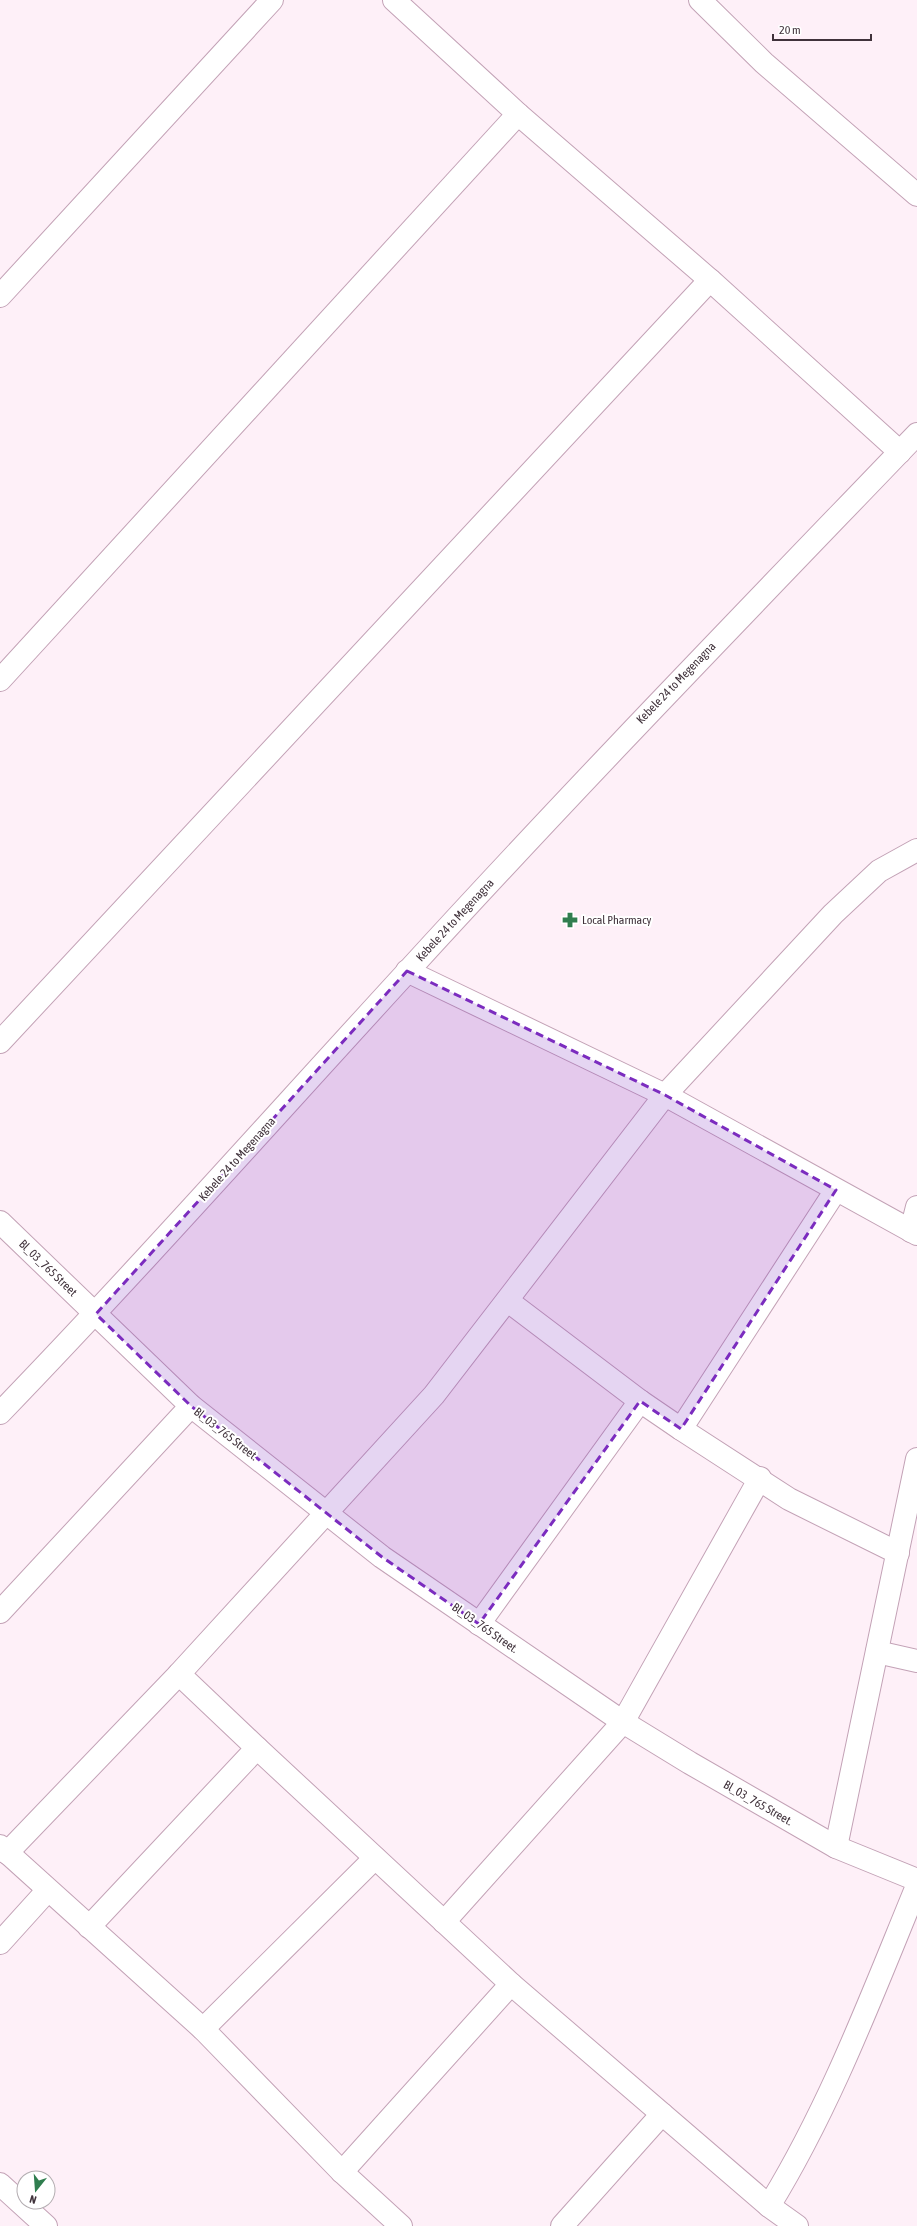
<svg xmlns="http://www.w3.org/2000/svg" width="917" height="2226" font-family="'Asap Condensed',sans-serif">
	<rect width="100%" height="100%" fill="#fef0f8"/>
	<g fill="none" stroke-linecap="round" stroke-linejoin="round">
		<defs>
			<g id="minor">
				<path d="M394 0 518 114 710 280 900 452"/>
				<path d="M700 0 764 63 917 195"/>
				<path d="M0 296 272 0"/>
				<path d="M0 680 518 114"/>
				<path d="M407 971 665 1095 917 1234"/>
				<path d="M0 1042 710 280"/>
				<path d="M911 1231 917 1207"/>
				<path d="M508 1301 640 1401 681 1429 789 1499 898 1553"/>
				<path d="M681 1429 836 1190"/>
				<path d="M0 1612 191 1406"/>
				<path d="M479 1624 640 1401"/>
				<path d="M877 1652 917 1661"/>
				<path d="M179 1674 257 1748 511 1984"/>
				<path d="M0 1846 203 2029 342 2172 401 2226"/>
				<path d="M836 1847 917 1459"/>
				<path d="M7 1853 179 1674 434 1395 665 1095 833 914 879 871 917 850"/>
				<path d="M444 1922 623 1722 760 1478"/>
				<path d="M89 1927 257 1748"/>
				<path d="M0 1943 47 1891"/>
				<path d="M203 2029 375 1858"/>
				<path d="M342 2172 511 1984 769 2206 797 2226"/>
				<path d="M0 2184 46 2226"/>
				<path d="M769 2206C831 2105 872 1995 917 1886"/>
				<path d="M562 2226 662 2114"/>
			</g>
			<path id="tertiary" d="M0 1222 191 1406 382 1557 623 1722 690 1763 836 1847 917 1880"/>
			<path id="secondary" d="M0 1413C139 1269 272 1119 407 972 574 789 746 612 917 434"/>
		</defs>
		<use href="#minor" stroke="#c3a2b6" stroke-width="24"/>
		<use href="#tertiary" stroke="#c3a2b6" stroke-width="24"/>
		<use href="#secondary" stroke="#c3a2b6" stroke-width="24"/>
		<use href="#minor" stroke="#fff" stroke-width="22"/>
		<use href="#tertiary" stroke="#fff" stroke-width="22"/>
		<use href="#secondary" stroke="#fff" stroke-width="22"/>
	</g>
	<path fill="#7b2cbf" fill-opacity="0.2" stroke="#7b2cbf" stroke-width="3" stroke-dasharray="8 5" stroke-linejoin="round" d="M407 971 665 1095 836 1190 681 1429 640 1401 479 1624 382 1557 191 1406 96 1314Z"/>
	<defs>
		<symbol id="pharmacy-bare" viewBox="-9 -9 18 18"><path d="M-2-6h4v4h4v4h-4v4h-4v-4h-4v-4h4Z" fill="#307e4f" stroke="#fff" stroke-width="2.5" paint-order="stroke"/></symbol>
	</defs>
	<g fill-rule="evenodd">
		<use href="#pharmacy-bare" x="559" y="909" width="22" height="22"/>
	</g>
	<g text-anchor="middle" stroke-width="4" stroke-linejoin="round" paint-order="stroke">
		<g font-size="12" fill="#40323b" stroke="#fff">
			<text transform="translate(676 683) rotate(-46)" y="4">Kebele 24 to Megenagna</text>
			<text transform="translate(455 920) rotate(-47)" y="4">Kebele 24 to Megenagna</text>
			<text transform="translate(237 1159) rotate(-48)" y="4">Kebele 24 to Megenagna</text>
			<text transform="translate(48 1268) rotate(44)" y="4">Bl_03_765 Street</text>
			<text transform="translate(226 1434) rotate(38)" y="4">Bl_03_765 Street.</text>
			<text transform="translate(485 1628) rotate(35)" y="4">Bl_03_765 Street.</text>
			<text transform="translate(758 1803) rotate(30)" y="4">Bl_03_765 Street.</text>
		</g>
		<g font-size="12" fill="#40323b" stroke="#fff" text-anchor="start">
			<text x="582" y="924">Local Pharmacy</text>
		</g>
	</g>
	<g transform="translate(36 2190) rotate(197)"><circle r="19" fill="#ffffff" stroke="#b3adb1"/>
	<path d="M0-3L7 15L0 10L-7 15Z" fill="#307e4f"/>
	<text y="-6" font-size="11" font-weight="bold" text-anchor="middle" fill="#40323b">N</text>
	</g>
	<path d="M773 34v6h98v-6" fill="none" stroke="#40323b" stroke-width="2"/>
	<text x="779" y="34" font-size="12" fill="#40323b" stroke="#ffffff" stroke-width="3" paint-order="stroke">20 m</text>
</svg>
